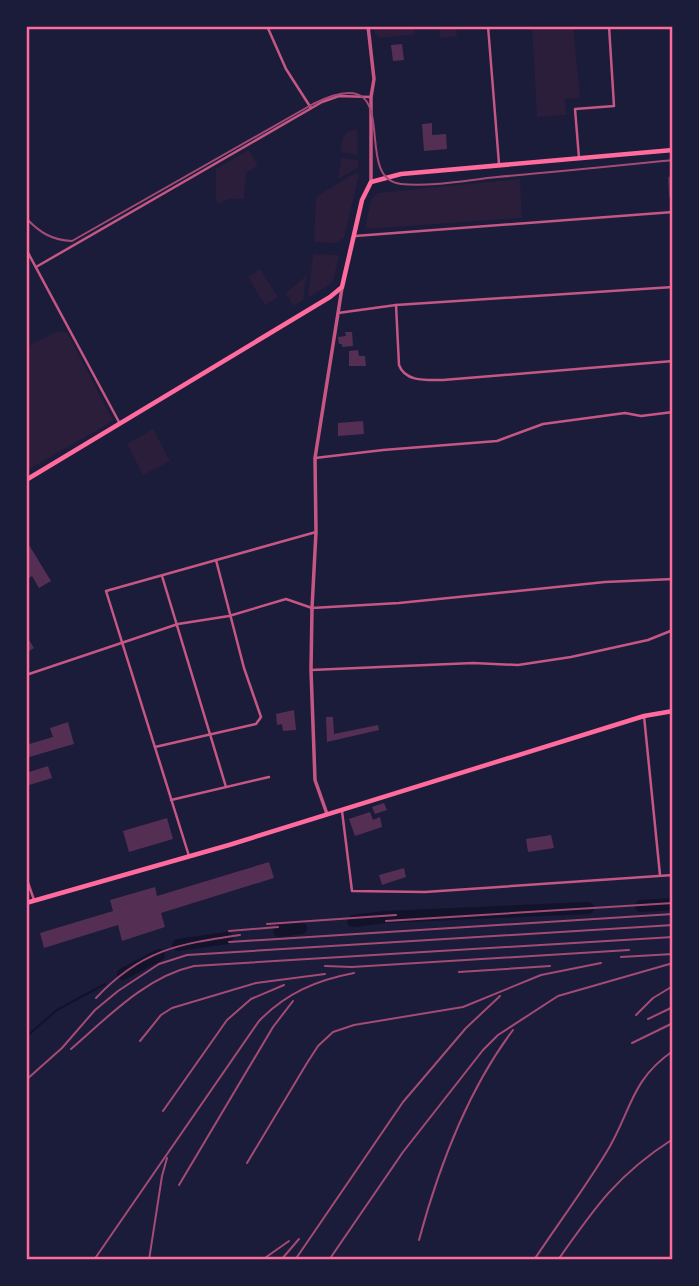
<svg xmlns="http://www.w3.org/2000/svg" width="699" height="1286" font-family="Mulish,sans-serif">
	<rect width="100%" height="100%" fill="#1b1b3a"/>
	<g fill="#2a1e3b">
		<path d="M374 26H414L415 34 381 38 375 34Z"/>
		<path d="M439 26H460L456 27 457 36 440 38Z"/>
		<path d="M532 26H573L580 98 565 99 566 115 537 117Z"/>
		<path d="M357 130 358 155 341 152C342 139 342 130 357 130Z"/>
		<path d="M249 150 258 166 246 173 244 199H229L219 204 216 200V169Z"/>
		<path d="M341 158 358 160 359 167 338 179Z"/>
		<path d="M355 173 359 174 344 238 335 243 314 242 316 197Z"/>
		<path d="M520 179 522 218 365 229 371 199 378 193Z"/>
		<path d="M313 254 339 255 333 282 308 298Z"/>
		<path d="M260 269 278 297 265 305 248 277Z"/>
		<path d="M306 276 303 300 293 306 286 293Z"/>
		<path d="M56 332H67L113 421 26 471V347Z"/>
		<path d="M153 429 170 461 143 475 127 444Z"/>
	</g>
	<g fill="none" stroke-linecap="round" stroke-linejoin="round">
		<path stroke="#12122b" stroke-width="2" d="M26 1037 57 1010 105 984"/>
		<g stroke="#12122b" stroke-width="12">
			<path d="M641 906 673 904"/>
			<path d="M353 921 385 917 588 908"/>
			<path d="M279 931 301 928"/>
			<path d="M178 945 227 938"/>
			<path d="M123 974 159 955"/>
		</g>
	</g>
	<g fill="#542f53">
		<path d="M402 44 404 60 393 61 391 45Z"/>
		<path d="M432 123V135L446 134 447 149 424 151 422 124Z"/>
		<path d="M673 176V197H669L668 177Z"/>
		<path d="M345 332H352L353 346 342 347V344H339L338 337 346 336Z"/>
		<path d="M358 350 359 356H365L366 366H349V351Z"/>
		<path d="M363 421 364 434 338 436V423Z"/>
		<path d="M26 540 51 581 39 588 32 576 26 580Z"/>
		<path d="M26 635 34 648 26 653Z"/>
		<path d="M294 710 296 730 283 731 282 724 277 725 276 714Z"/>
		<path d="M326 717H333L334 734 378 725 379 730 327 742Z"/>
		<path d="M68 722 74 744 26 758V745L53 737 50 728Z"/>
		<path d="M26 764 29 772 48 766 52 778 26 786Z"/>
		<path d="M384 803 387 810 375 814 372 807Z"/>
		<path d="M370 812 373 820 380 817 382 827 355 836 349 819Z"/>
		<path d="M167 818 173 839 129 852 123 831Z"/>
		<path d="M551 835 554 848 528 852 526 839Z"/>
		<path d="M269 862 274 878 161 913 165 927 122 941 118 925 44 948 40 933 113 911 110 900 155 887 157 896Z"/>
		<path d="M404 868 406 877 382 885 379 875Z"/>
	</g>
	<g fill="none" stroke-linecap="round" stroke-linejoin="round">
		<g stroke="#c65784" stroke-width="2.5">
			<path d="M267 26 286 69 311 108"/>
			<path d="M488 26 499 164"/>
			<path d="M579 158 575 109 614 106 609 26"/>
			<path d="M355 236 673 212"/>
			<path d="M26 249 119 422"/>
			<path d="M36 267 322 102 339 96 371 97"/>
			<path d="M396 305 399 365C405 382 426 380 443 380L673 361"/>
			<path d="M338 313 396 305 673 287"/>
			<path d="M315 458 383 450 497 441 543 424 625 413 641 416 673 412"/>
			<path d="M162 576 226 787"/>
			<path d="M311 670 473 663 518 665 571 657 648 640 673 630"/>
			<path d="M26 675 178 624 229 616 286 599 312 608 399 603 605 582 673 579"/>
			<path d="M644 716 660 875"/>
			<path d="M155 747 256 724 261 717 244 668 216 560"/>
			<path d="M171 800 269 777"/>
			<path d="M342 811 352 891 425 892 673 875"/>
			<path d="M189 856 106 591 316 532"/>
			<path d="M26 877 34 900"/>
		</g>
		<g stroke="#c65784" stroke-width="3.5">
			<path d="M368 26 374 79 371 97V182"/>
			<path d="M327 814 315 780 311 670 312 608 316 532 315 458 342 288"/>
		</g>
		<g stroke="#ff6b9d" stroke-width="4.5">
			<path d="M26 480 330 297 342 287 362 200 371 182 401 174 673 150"/>
			<path d="M26 903 229 845 644 716 673 711"/>
		</g>
		<path stroke="#a44b75" stroke-width="2" d="M26 218C40 233 52 240 72 241L313 104C410 56 348 179 401 184 431 187 467 180 497 177 556 172 614 166 673 160"/>
		<g stroke="#a44b75" stroke-width="2">
			<path d="M386 921 673 903"/>
			<path d="M267 924 396 915"/>
			<path d="M229 931 278 927"/>
			<path d="M229 942 673 914"/>
			<path d="M621 957 673 954"/>
			<path d="M325 966 352 967 629 950"/>
			<path d="M459 972 550 966"/>
			<path d="M96 998C141 950 178 944 240 935"/>
			<path d="M636 1015 653 998 673 986"/>
			<path d="M648 1019 673 1007"/>
			<path d="M140 1041 161 1015 172 1008 256 983 325 974"/>
			<path d="M632 1043 673 1023"/>
			<path d="M71 1049C107 1018 145 977 194 966L673 937"/>
			<path d="M26 1080 62 1048 95 1010 118 991 159 964 187 955 673 925"/>
			<path d="M163 1111 227 1020 251 999 284 985"/>
			<path d="M247 1163 307 1063 318 1046 333 1032 354 1025 463 1007 541 975 601 963"/>
			<path d="M179 1185 273 1027 293 1001"/>
			<path d="M419 1240C439 1166 467 1091 513 1030"/>
			<path d="M96 1257 259 1021C286 993 317 980 354 973"/>
			<path d="M149 1260 162 1176 167 1158"/>
			<path d="M262 1260 289 1241"/>
			<path d="M281 1260 299 1239"/>
			<path d="M295 1260 403 1102 466 1028 500 996"/>
			<path d="M329 1260 403 1152 483 1050 498 1035 558 996 673 963"/>
			<path d="M534 1260C558 1224 584 1189 606 1153 631 1113 630 1080 673 1051"/>
			<path d="M558 1260C595 1207 618 1174 673 1139"/>
		</g>
	</g>
	<rect width="699" height="1286" fill="none" stroke="#1b1b3a" stroke-width="56"/>
	<rect x="28" y="28" width="643" height="1230" fill="none" stroke="#ff6b9d" stroke-width="2.5"/>
</svg>
